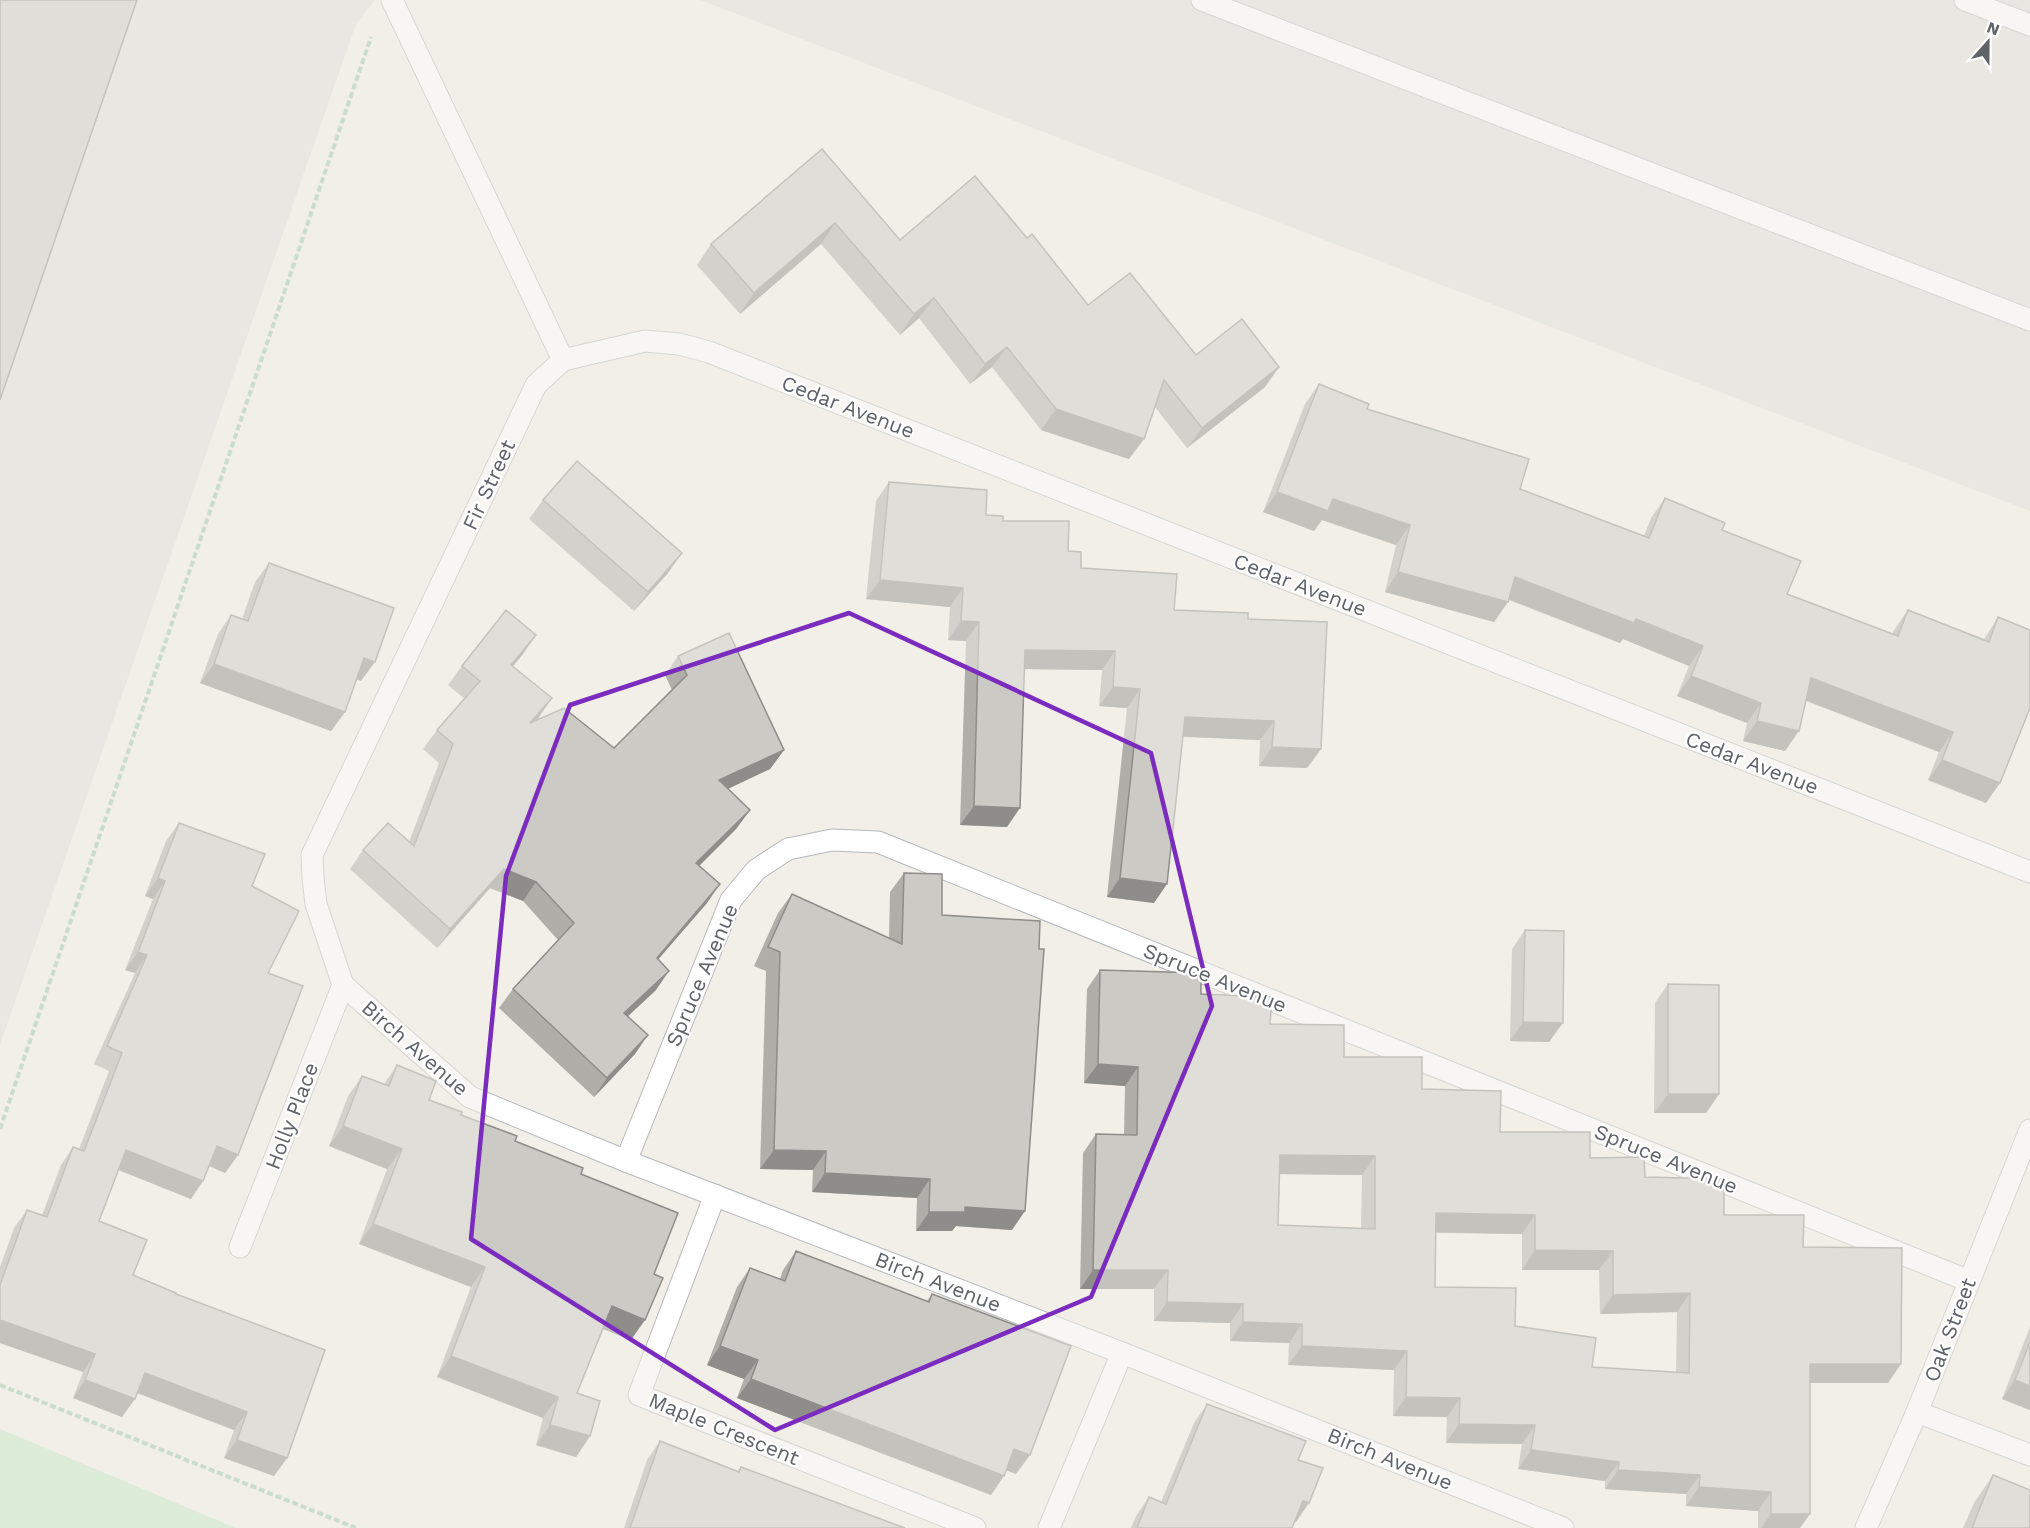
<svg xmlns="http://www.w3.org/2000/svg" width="2030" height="1528" font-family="'Work Sans',sans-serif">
	<rect width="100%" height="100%" fill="#f1efe8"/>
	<g fill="#e0deda">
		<path d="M0 0H375L356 24 0 1045Z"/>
		<path d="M700 0H2030V511Z"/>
	</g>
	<path fill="#c5e8c5" d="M0 1429 236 1528H0Z"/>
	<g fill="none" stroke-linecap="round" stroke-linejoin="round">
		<defs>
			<g id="service">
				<path d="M1202 0 2030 320"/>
				<path d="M1965 0 2030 25"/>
				<path d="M563 360 645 341 679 344 709 352 2030 872"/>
				<path d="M343 985 470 1097 626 1161 1122 1353 1563 1528"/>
				<path d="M343 985 316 904 313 878 312 855 536 385 563 360 392 0"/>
				<path d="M626 1161 731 900 756 870 788 849 832 840 878 842 1969 1281"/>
				<path d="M715 1195 639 1395 975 1528"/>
				<path d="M240 1247 343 985"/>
				<path d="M1917 1412 2030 1455"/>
				<path d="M1049 1528 1122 1353"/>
				<path d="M1866 1528 1917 1412 2030 1130"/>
			</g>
		</defs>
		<use href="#service" stroke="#b5b8bc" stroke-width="23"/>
		<g stroke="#9cc7a9" stroke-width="4" stroke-dasharray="6 3" stroke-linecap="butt">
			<path d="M0 1129 371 37"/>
			<path d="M0 1385 356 1528"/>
		</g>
		<use href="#service" stroke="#fff" stroke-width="21"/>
	</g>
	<g fill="#afaea9" fill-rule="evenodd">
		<path d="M822 149 900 240 1027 238 1088 305 1196 355 1279 367 1265 387 1187 448 1155 407 1129 459 1041 430 992 367 970 384 919 318 900 335 821 244 740 314 697 265 711 244Z"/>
		<path d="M1319 384 1520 489 1644 536 1651 518 1665 498 1722 530 1787 594 1892 634 1894 630 1908 610 1984 639 1998 617 1986 803 1928 780 1939 752 1806 701 1785 751 1743 741 1747 723 1677 696 1689 666 1623 639 1620 643 1509 600 1494 622 1385 592 1396 545 1322 520 1314 531 1263 512 1305 404Z"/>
		<path d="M889 482 1003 521 1068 551 1081 568 1174 610 1248 619 1321 749 1307 768 1259 766 1260 740 1183 737 1154 903 1107 897 1127 708 1099 706 1102 670 1024 669 1007 827 960 825 966 641 948 640 950 607 866 599 876 501Z"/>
		<path d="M543 500 668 573 634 611 529 519Z"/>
		<path d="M269 563 361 681 356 679 345 712 331 731 200 683 218 634 231 615 242 619 255 582Z"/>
		<path d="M523 654 513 666 539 717 537 720 614 748 672 690 665 675 678 656 784 750 770 769 728 789 750 810 736 829 699 866 707 903 658 959 656 990 628 1016 635 1054 594 1097 499 1008 513 989 558 940 523 901 490 888 437 948 350 869 363 850 409 842 439 763 423 749 437 730 465 699 448 685 462 666Z"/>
		<path d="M179 823 252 886 268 973 238 1155 225 1173 209 1166 191 1199 118 1170 99 1221 133 1275 176 1294 287 1458 274 1476 224 1458 234 1430 137 1393 122 1417 73 1398 83 1372 0 1343V1267L14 1228 27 1210 42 1215 61 1165 73 1147 79 1149 109 1071 94 1064 135 973 125 970 153 899 145 896 166 841Z"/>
		<path d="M904 873 942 915 1012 1230 956 1226 952 1231H916L917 1198 812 1192 813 1170 760 1169 766 971 754 966 778 913 792 894 889 938 890 892Z"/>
		<path d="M1525 930 1549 1042 1510 1041 1512 949Z"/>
		<path d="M1100 970 1201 994 1344 1057 1422 1089 1500 1132 1590 1158 1645 1177 1724 1215 1803 1247 1888 1383H1810L1800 1528H1758V1511L1686 1506V1494L1605 1489V1481L1518 1469 1522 1444 1446 1443 1447 1417 1393 1416 1394 1370 1288 1365 1289 1343 1230 1341V1323L1154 1321V1289H1080L1083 1153 1096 1134 1124 1135 1125 1086 1084 1083 1087 989ZM1280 1174 1362 1175 1361 1229 1278 1225ZM1436 1233 1522 1234V1270H1599L1600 1314 1677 1312 1676 1372 1592 1367 1515 1326 1435 1287Z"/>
		<path d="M1668 984 1719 1094 1706 1113H1654L1655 1003Z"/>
		<path d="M397 1065 429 1100 581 1174 654 1274 631 1340 603 1329 577 1393 590 1436 576 1457 536 1445 543 1418 437 1377 471 1287 359 1244 387 1169 329 1146 348 1096 362 1076 384 1084Z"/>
		<path d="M796 1251 927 1301 932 1294 1016 1474 1006 1470 991 1495 737 1398 744 1379 707 1365 737 1287 750 1268 780 1279 783 1270Z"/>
		<path d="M2030 1327V1410L2002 1399Z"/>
		<path d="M1207 1404 1298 1460 1296 1522H1295L1292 1528H1131L1136 1516 1149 1497 1161 1502 1194 1423Z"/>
		<path d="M660 1441 738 1471 741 1467 905 1528H624L647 1460Z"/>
		<path d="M1993 1475 2030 1528H1963L1974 1503Z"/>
	</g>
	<g fill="#8f8d8a">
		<path d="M835 223 821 244 740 314 754 293Z"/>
		<path d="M934 298 919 318 900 335 914 314Z"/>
		<path d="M1007 347 992 367 970 384 985 364Z"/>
		<path d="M1279 367 1265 387 1187 448 1202 428Z"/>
		<path d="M1056 409 1144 439 1129 459 1041 430Z"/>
		<path d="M1277 492 1333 499 1410 525 1396 545 1322 520 1314 531 1263 512Z"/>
		<path d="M682 553 668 573 634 611 648 592Z"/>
		<path d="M1398 572 1508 602 1494 622 1385 592Z"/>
		<path d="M1515 577 1636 619 1703 646 1689 666 1623 639 1620 643 1502 597Z"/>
		<path d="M880 580 963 588 950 607 866 599Z"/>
		<path d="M961 621 979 622 966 641 948 640Z"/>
		<path d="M536 635 523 654 498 684 511 665Z"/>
		<path d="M1025 650 1115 651 1102 670 1011 669Z"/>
		<path d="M364 658 375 662 361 681 351 677Z"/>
		<path d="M214 664 345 712 331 731 200 683Z"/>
		<path d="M1691 676 1761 703 1747 723 1677 696Z"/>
		<path d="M1811 678 1953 732 1939 752 1797 697Z"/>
		<path d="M1113 687 1140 689 1127 708 1099 706Z"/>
		<path d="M552 698 539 717 517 742 530 723Z"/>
		<path d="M1185 717 1274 721 1260 740 1172 736Z"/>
		<path d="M1757 721 1799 731 1785 751 1743 741Z"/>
		<path d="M1272 747 1321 749 1307 768 1259 766Z"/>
		<path d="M784 750 770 769 706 799 719 780Z"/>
		<path d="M1942 760 2000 783 1986 803 1928 780Z"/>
		<path d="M974 806 1020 808 1007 827 960 825Z"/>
		<path d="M750 810 736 829 683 882 696 863Z"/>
		<path d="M504 869 536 882 523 901 490 888 437 948 450 929Z"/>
		<path d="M158 878 165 881 153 899 145 896Z"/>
		<path d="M1120 878 1167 884 1154 903 1107 897Z"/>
		<path d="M720 884 707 903 643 977 657 958Z"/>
		<path d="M138 952 147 955 135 973 125 970Z"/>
		<path d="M669 971 656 990 611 1032 624 1013Z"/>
		<path d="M1523 1022 1563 1023 1549 1042 1510 1041Z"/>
		<path d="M648 1035 635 1054 594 1097 607 1078Z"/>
		<path d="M1098 1064 1138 1067 1125 1086 1084 1083Z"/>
		<path d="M1668 1094H1719L1706 1113H1654Z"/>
		<path d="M343 1126 402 1149 387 1169 329 1146Z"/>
		<path d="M217 1146 238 1155 225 1173 205 1164Z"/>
		<path d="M126 1150 203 1181 191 1199 114 1168Z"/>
		<path d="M774 1150 826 1151 813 1170 760 1169Z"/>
		<path d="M1280 1155 1375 1156 1362 1175 1267 1174Z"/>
		<path d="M825 1173 930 1179 917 1198 812 1192Z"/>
		<path d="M965 1207 1025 1211 1012 1230 956 1226 952 1231H916L929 1212Z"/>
		<path d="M1436 1213 1535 1215 1522 1234 1423 1232Z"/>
		<path d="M373 1224 485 1267 471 1287 359 1244Z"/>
		<path d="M1535 1250 1613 1251 1599 1270H1522Z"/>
		<path d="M1093 1270H1168L1154 1289H1080Z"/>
		<path d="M1690 1293 1677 1312 1600 1314 1613 1295Z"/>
		<path d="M1167 1302 1243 1304 1230 1323 1154 1321Z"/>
		<path d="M612 1306 645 1320 631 1340 598 1327Z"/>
		<path d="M0 1320 95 1354 83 1372 0 1343Z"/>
		<path d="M1243 1322 1302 1324 1289 1343 1230 1341Z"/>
		<path d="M720 1346 758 1360 744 1379 707 1365Z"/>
		<path d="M1302 1346 1407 1351 1394 1370 1288 1365Z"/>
		<path d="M451 1356 558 1397 543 1418 437 1377Z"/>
		<path d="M1810 1364H1901L1888 1383H1797Z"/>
		<path d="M145 1373 247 1412 234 1430 132 1391Z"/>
		<path d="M751 1379 1004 1476 991 1495 737 1398Z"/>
		<path d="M85 1380 135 1399 122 1417 73 1398Z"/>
		<path d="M2015 1380 2030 1386V1410L2002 1399Z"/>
		<path d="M1406 1397 1460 1398 1447 1417 1393 1416Z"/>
		<path d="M1459 1424 1535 1425 1522 1444 1446 1443Z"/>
		<path d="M550 1425 590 1436 576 1457 536 1445Z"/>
		<path d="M237 1440 287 1458 274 1476 224 1458Z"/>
		<path d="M1014 1449 1030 1455 1016 1474 1001 1468Z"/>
		<path d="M1531 1450 1619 1462 1605 1481 1518 1469Z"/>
		<path d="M1618 1470 1700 1475 1686 1494 1605 1489Z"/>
		<path d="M1699 1487 1771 1492 1758 1511 1686 1506Z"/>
		<path d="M1303 1501 1309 1503 1296 1522 1290 1520Z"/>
		<path d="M1771 1514H1810L1800 1528H1761Z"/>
	</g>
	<g fill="#cccac5" stroke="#8f8d8a" stroke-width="1.5" fill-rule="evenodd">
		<path d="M0 0H137L0 400Z"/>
		<path d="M822 149 900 240 975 176 1027 238 1032 234 1088 305 1130 273 1196 355 1242 319 1279 367 1202 428 1164 380 1144 439 1056 409 1007 347 985 364 934 298 914 314 835 223 754 293 711 244Z"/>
		<path d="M1319 384 1369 404 1367 409 1529 459 1520 489 1649 538 1665 498 1725 523 1722 530 1801 561 1787 594 1898 636 1908 610 1989 642 1998 617 2030 630V708L2000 783 1942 760 1953 732 1811 678 1799 731 1757 721 1761 703 1691 676 1703 646 1636 619 1634 623 1515 577 1508 602 1398 572 1410 525 1333 499 1328 511 1277 492Z"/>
		<path d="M577 461 682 553 648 592 543 500Z"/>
		<path d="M889 482 987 490 986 515 1003 516V521H1069L1068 551 1081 552V568L1177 574 1174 610 1248 613V619L1327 622 1321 749 1272 747 1274 721 1185 717 1167 884 1120 878 1140 689 1113 687 1115 651 1025 650 1020 808 974 806 979 622 961 621 963 588 880 580Z"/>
		<path d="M269 563 394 608 375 662 364 658 345 712 214 664 231 615 248 621Z"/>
		<path d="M506 610 536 635 511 665 552 698 530 723 564 708 614 748 687 675 678 656 729 633 784 750 719 780 750 810 696 863 720 884 657 958 669 971 624 1013 648 1035 607 1078 513 989 574 923 536 882 504 869 450 929 363 850 388 823 414 846 453 744 437 730 480 681 462 666Z"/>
		<path d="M179 823 265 854 252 886 299 911 268 973 303 986 238 1155 217 1146 203 1181 126 1150 99 1221 147 1240 133 1275 176 1293V1294L325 1350 287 1458 237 1440 247 1412 145 1373 135 1399 85 1380 95 1354 0 1320V1285L27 1210 47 1217 73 1147 84 1151 122 1053 107 1046 147 955 138 952 165 881 158 878Z"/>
		<path d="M904 873 942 874V915L1040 921 1039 949H1044L1025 1211 965 1207V1212H929L930 1179 825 1173 826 1151 774 1150 780 952 768 947 792 894 902 944Z"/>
		<path d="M1525 930 1564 931 1563 1023 1523 1022Z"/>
		<path d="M1100 970 1201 973V994L1272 997 1270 1024 1344 1025V1057H1422V1089L1501 1091 1500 1132H1590V1158L1644 1157 1645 1177 1724 1179V1215H1804L1803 1247 1902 1248 1901 1364H1810V1514H1771V1492L1699 1487 1700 1475 1618 1470 1619 1462 1531 1450 1535 1425 1459 1424 1460 1398 1406 1397 1407 1351 1302 1346V1324L1243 1322V1304L1167 1302 1168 1270H1093L1096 1134 1137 1135 1138 1067 1098 1064ZM1280 1155 1375 1156V1229L1278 1225ZM1436 1213 1535 1215V1250L1613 1251V1295L1690 1293 1689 1373 1592 1367 1596 1338 1515 1326 1516 1288 1435 1287Z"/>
		<path d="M1668 984 1719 985V1094H1668Z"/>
		<path d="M397 1065 436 1081 429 1100 462 1112 461 1115 517 1136 515 1141 583 1168 581 1174 678 1213 654 1274 663 1278 645 1320 612 1306 577 1393 600 1401 590 1436 550 1425 558 1397 451 1356 485 1267 373 1224 402 1149 343 1126 362 1076 389 1086Z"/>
		<path d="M796 1251 929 1302 932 1294 1071 1346 1030 1455 1014 1449 1004 1476 751 1379 758 1360 720 1346 750 1268 785 1281Z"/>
		<path d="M2030 1342V1386L2015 1380Z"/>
		<path d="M1207 1404 1306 1441 1298 1460 1323 1468 1309 1503 1303 1501 1292 1528H1137L1149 1497 1166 1504Z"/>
		<path d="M660 1441 739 1472 741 1467 905 1528H630Z"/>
		<path d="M1993 1475 2030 1490V1528H1972Z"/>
	</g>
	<path d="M0 0H2030V1528H0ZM849 613 1151 753 1212 1006 1091 1297 775 1430 471 1239 506 876 570 705Z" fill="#f1efe8" fill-opacity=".55" fill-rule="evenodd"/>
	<path fill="none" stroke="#7b2cbf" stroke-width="4.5" stroke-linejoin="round" d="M849 613 1151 753 1212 1006 1091 1297 775 1430 471 1239 506 876 570 705Z"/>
	<g text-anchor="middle" stroke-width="4.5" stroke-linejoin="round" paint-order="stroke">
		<g font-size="21" fill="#5f6368" stroke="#fff">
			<text transform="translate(848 407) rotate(21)" y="7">Cedar Avenue</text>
			<text transform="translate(489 485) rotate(-65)" y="7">Fir Street</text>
			<text transform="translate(1300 585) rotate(21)" y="7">Cedar Avenue</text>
			<text transform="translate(1752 763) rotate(21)" y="7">Cedar Avenue</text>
			<text transform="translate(702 975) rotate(-67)" y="7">Spruce Avenue</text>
			<text transform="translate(1215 978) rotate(22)" y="7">Spruce Avenue</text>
			<text transform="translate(415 1048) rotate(41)" y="7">Birch Avenue</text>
			<text transform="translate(292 1116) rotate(-69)" y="7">Holly Place</text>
			<text transform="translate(1666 1159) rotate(22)" y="7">Spruce Avenue</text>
			<text transform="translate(938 1282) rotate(21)" y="7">Birch Avenue</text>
			<text transform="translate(1950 1330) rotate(-69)" y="7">Oak Street</text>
			<text transform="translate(724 1429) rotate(22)" y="7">Maple Crescent</text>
			<text transform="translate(1390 1459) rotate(22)" y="7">Birch Avenue</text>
		</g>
	</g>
	<g transform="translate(1988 42) rotate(21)" stroke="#ffffff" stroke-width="4.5" paint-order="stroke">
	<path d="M0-4.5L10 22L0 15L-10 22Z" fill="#5f6368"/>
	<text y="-9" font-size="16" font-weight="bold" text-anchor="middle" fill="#5f6368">N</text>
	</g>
</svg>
